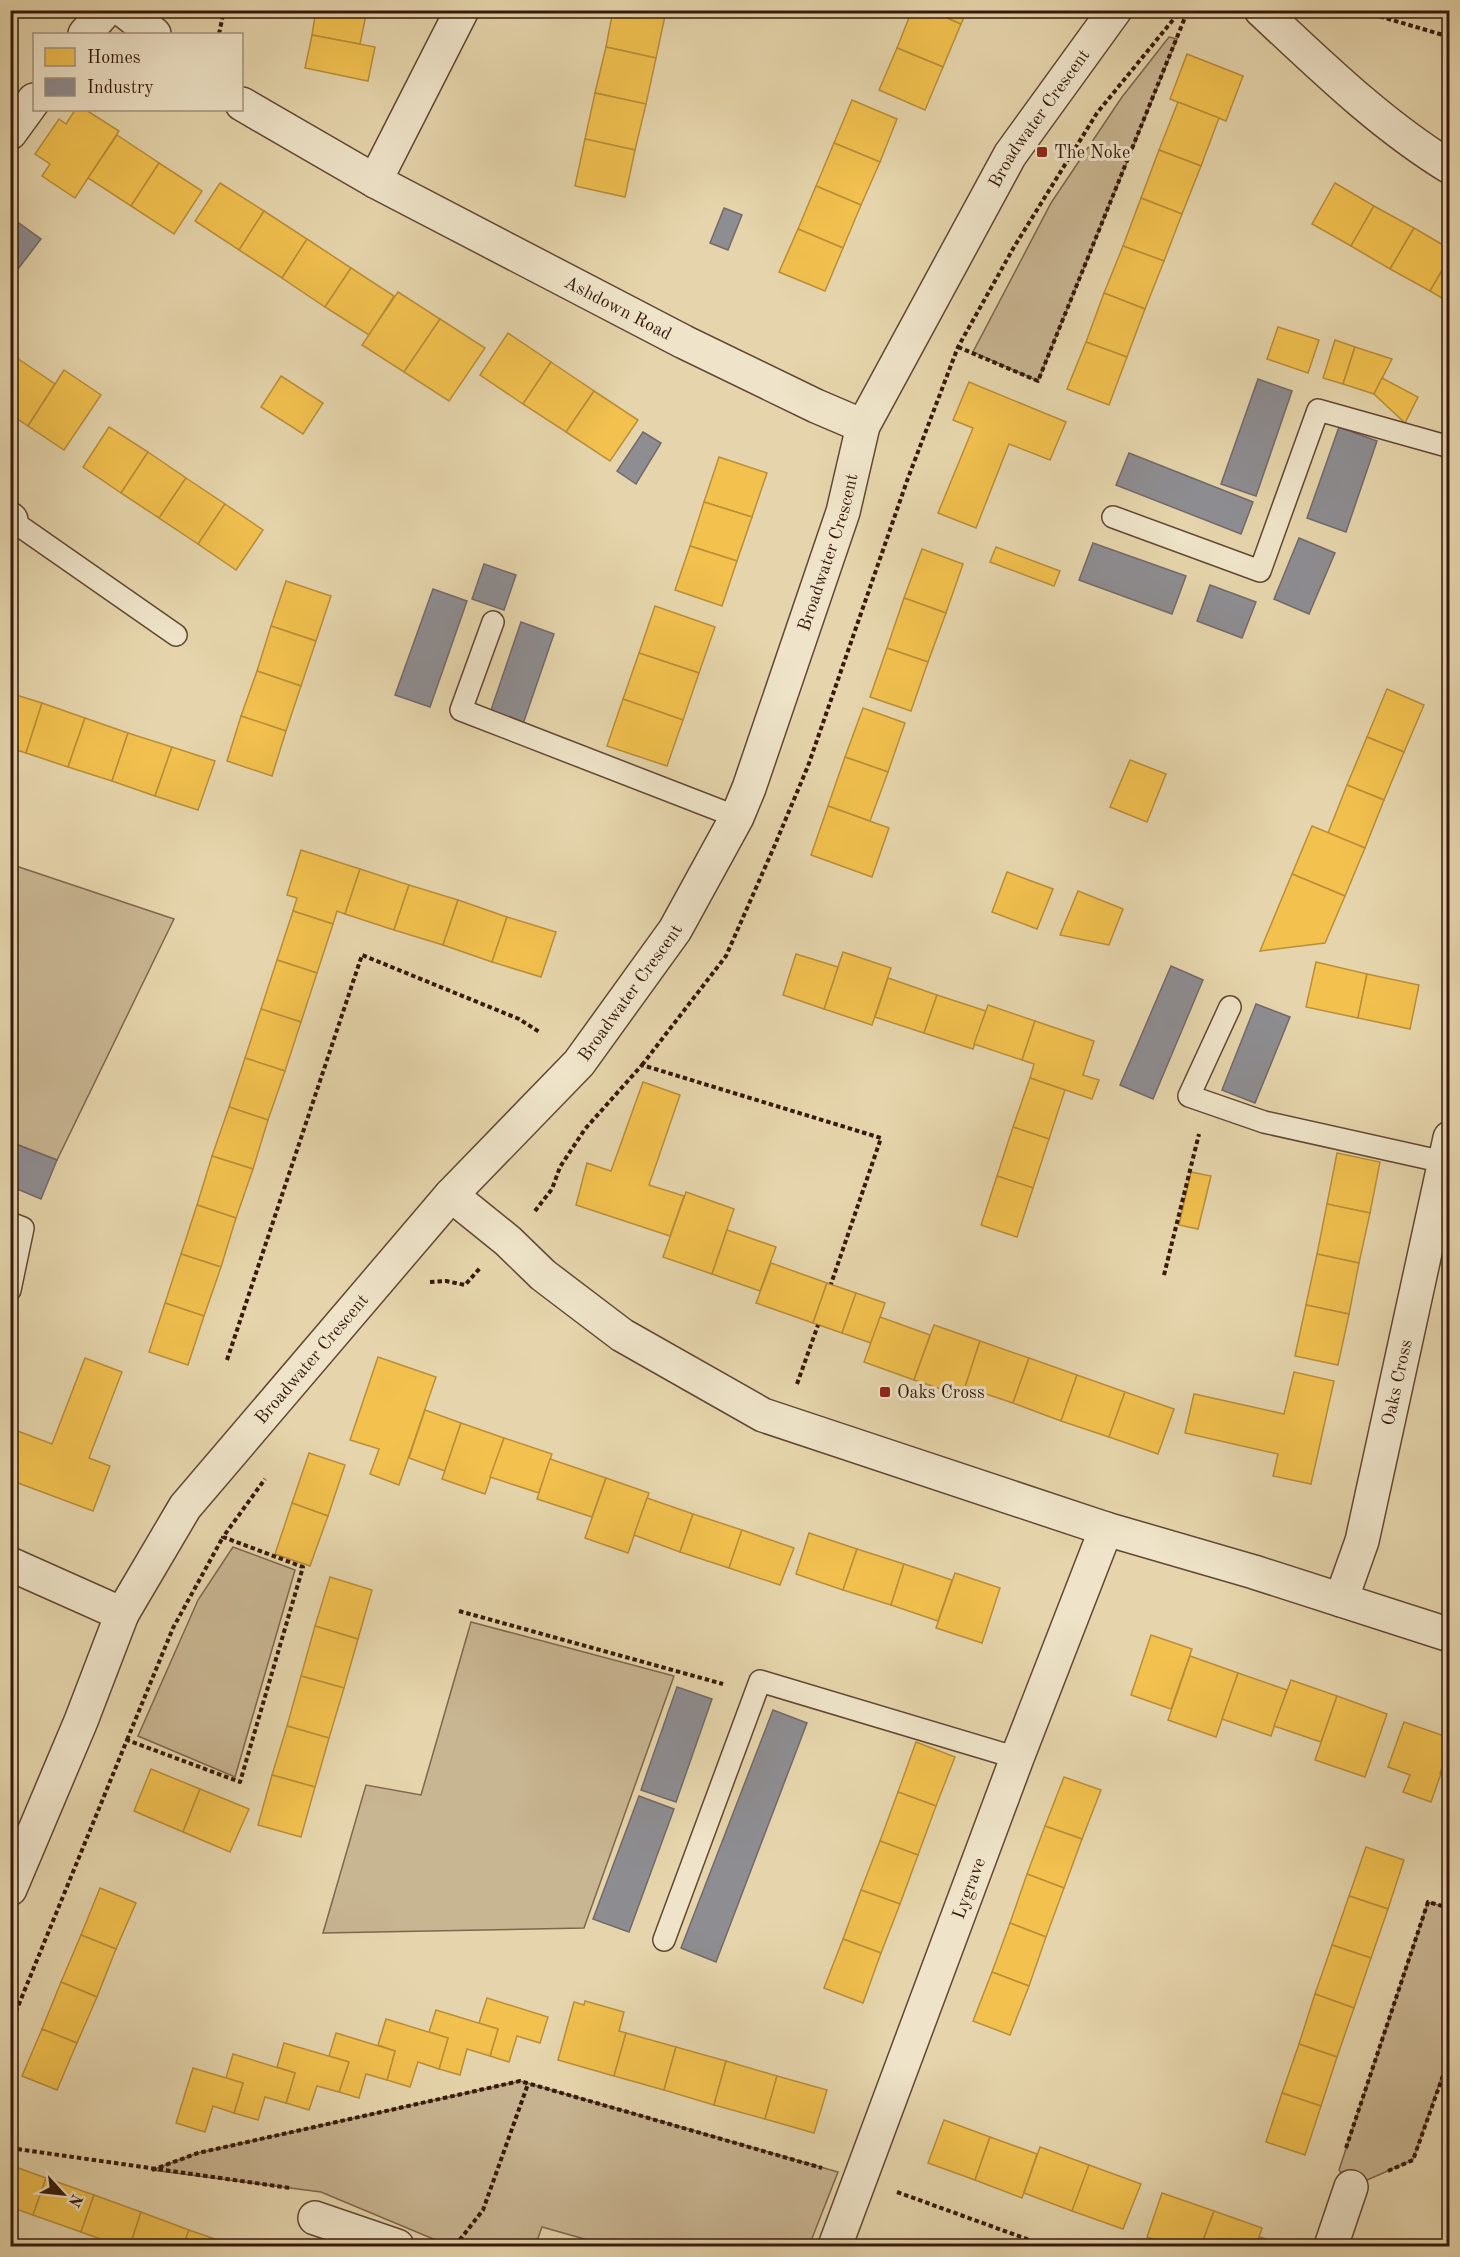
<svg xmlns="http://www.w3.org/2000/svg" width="1460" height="2257" font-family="'Old Standard TT',serif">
	<rect width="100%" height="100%" fill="#e6d5ac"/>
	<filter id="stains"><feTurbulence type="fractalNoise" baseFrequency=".00333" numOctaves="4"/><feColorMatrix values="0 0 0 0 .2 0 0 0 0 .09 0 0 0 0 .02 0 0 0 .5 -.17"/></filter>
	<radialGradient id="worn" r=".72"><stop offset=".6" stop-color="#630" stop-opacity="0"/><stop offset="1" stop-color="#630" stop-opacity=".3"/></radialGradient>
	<g fill="#c8b591" stroke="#7f664e" stroke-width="1.5">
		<path d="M1169 37 1177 39 1038 381 973 352 1051 203 1122 97Z"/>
		<path d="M10 864 174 919 57 1160 11 1142Z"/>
		<path d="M233 1547 295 1570 235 1777 138 1736 198 1600Z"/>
		<path d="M471 1622 674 1676 584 1928 323 1933 366 1785 421 1795Z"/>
		<path d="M1428 1902 1449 1908V2056L1413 2160 1351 2187 1339 2170Z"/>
		<path d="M520 2081 838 2172 809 2246H609L542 2227 535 2246H450L321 2192 152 2170 198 2153Z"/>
	</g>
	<g fill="#f2c14e" stroke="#ba8e3a" stroke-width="1.5">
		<path d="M10 10 18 14 10 24Z"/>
		<path d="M316 10H367L360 44 312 35Z"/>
		<path d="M613 10 666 11 656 58 606 47Z"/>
		<path d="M912 10H929L961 24 943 67 897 48Z"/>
		<path d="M929 10H967L961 24Z"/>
		<path d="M312 35 375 47 368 81 305 68Z"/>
		<path d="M606 47 656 58 646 104 595 93Z"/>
		<path d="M897 48 943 67 925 110 879 90Z"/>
		<path d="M1187 54 1243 76 1226 121 1170 99Z"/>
		<path d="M595 93 646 104 635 150 585 139Z"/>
		<path d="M852 100 897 119 880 162 834 143Z"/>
		<path d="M1178 102 1219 118 1201 166 1159 150Z"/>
		<path d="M75 110H86L119 131 75 198 42 176 50 164 35 154 59 119 66 124Z"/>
		<path d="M117 135 159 163 131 206 88 178Z"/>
		<path d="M585 139 635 150 625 197 575 186Z"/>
		<path d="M834 143 880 162 861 205 816 186Z"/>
		<path d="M1159 150 1201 166 1182 214 1141 198Z"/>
		<path d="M159 163 202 191 174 234 131 206Z"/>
		<path d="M220 183 264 211 239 250 195 221Z"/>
		<path d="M1335 183 1374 206 1351 246 1312 224Z"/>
		<path d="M816 186 861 205 843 248 798 229Z"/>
		<path d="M1141 198 1182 214 1164 261 1123 246Z"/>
		<path d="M1374 206 1414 228 1390 269 1351 246Z"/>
		<path d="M264 211 307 239 282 278 239 250Z"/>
		<path d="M1414 228 1450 249V257L1430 291 1390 269Z"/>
		<path d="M798 229 843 248 825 291 779 272Z"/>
		<path d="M307 239 351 268 325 307 282 278Z"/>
		<path d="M1123 246 1164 261 1145 309 1104 293Z"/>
		<path d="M1450 257V303L1430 291Z"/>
		<path d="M351 268 394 296 369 335 325 307Z"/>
		<path d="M398 292 440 319 404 372 362 345Z"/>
		<path d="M1104 293 1145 309 1127 357 1086 342Z"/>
		<path d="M440 319 485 348 449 401 404 372Z"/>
		<path d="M1278 327 1319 340 1308 373 1267 359Z"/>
		<path d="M508 333 551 362 523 404 480 375Z"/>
		<path d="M1335 340 1355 347 1343 384 1323 378Z"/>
		<path d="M1086 342 1127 357 1109 405 1067 389Z"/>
		<path d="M1355 347 1392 359 1374 394 1343 384Z"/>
		<path d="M10 354 17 358 10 367Z"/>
		<path d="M17 358 55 384 28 426 10 414V367Z"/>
		<path d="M551 362 594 391 566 432 523 404Z"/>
		<path d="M64 370 101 395 64 450 28 426Z"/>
		<path d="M281 376 323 403 303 434 261 407Z"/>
		<path d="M1382 378 1418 397 1405 423 1374 394Z"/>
		<path d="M969 382 1066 422 1050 460 1009 444 976 528 938 513 973 428 953 420Z"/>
		<path d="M594 391 638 420 610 461 566 432Z"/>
		<path d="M109 427 148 452 121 493 83 467Z"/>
		<path d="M148 452 186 478 159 518 121 493Z"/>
		<path d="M719 457 767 473 752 517 704 502Z"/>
		<path d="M186 478 225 504 198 544 159 518Z"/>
		<path d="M704 502 752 517 737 561 690 546Z"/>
		<path d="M225 504 263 530 236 570 198 544Z"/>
		<path d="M690 546 737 561 722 606 675 590Z"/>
		<path d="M996 547 1060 571 1054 586 990 562Z"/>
		<path d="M922 549 963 564 946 613 904 598Z"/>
		<path d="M286 581 331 596 316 641 271 626Z"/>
		<path d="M904 598 946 613 928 662 887 648Z"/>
		<path d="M655 606 715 627 699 673 639 653Z"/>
		<path d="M271 626 316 641 301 686 257 671Z"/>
		<path d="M887 648 928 662 911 711 870 697Z"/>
		<path d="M1450 652V685L1443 683Z"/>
		<path d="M639 653 699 673 683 720 623 699Z"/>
		<path d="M257 671 301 686 286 731 241 716Z"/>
		<path d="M1387 689 1424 705 1404 752 1367 737Z"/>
		<path d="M10 693 42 703 26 753 10 748Z"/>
		<path d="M623 699 683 720 667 766 607 746Z"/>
		<path d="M42 703 85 718 68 767 26 753Z"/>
		<path d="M863 708 905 723 888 772 845 757Z"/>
		<path d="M241 716 286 731 272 776 227 761Z"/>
		<path d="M85 718 128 733 112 781 68 767Z"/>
		<path d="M128 733 172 747 155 796 112 781Z"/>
		<path d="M1367 737 1404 752 1384 800 1347 785Z"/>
		<path d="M172 747 215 761 198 810 155 796Z"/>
		<path d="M845 757 888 772 870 821 828 806Z"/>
		<path d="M1130 760 1166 774 1147 822 1110 807Z"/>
		<path d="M1347 785 1384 800 1365 848 1328 833Z"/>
		<path d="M828 806 889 828 872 877 811 855Z"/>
		<path d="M1312 826 1365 848 1345 896 1292 874Z"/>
		<path d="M301 850 360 869 345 914 337 911 333 924 293 911 297 898 287 895Z"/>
		<path d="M360 869 409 885 394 930 345 914Z"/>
		<path d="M1007 872 1053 889 1037 929 992 912Z"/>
		<path d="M1292 874 1345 896 1325 943 1260 951Z"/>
		<path d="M409 885 458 900 443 945 394 930Z"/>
		<path d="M1078 891 1123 909 1109 945 1060 935Z"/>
		<path d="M458 900 507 917 492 962 443 945Z"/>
		<path d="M293 911 333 924 317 973 277 960Z"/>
		<path d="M507 917 556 932 541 977 492 962Z"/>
		<path d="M843 952 891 968 872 1025 824 1009Z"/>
		<path d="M796 954 838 967 824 1009 783 995Z"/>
		<path d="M277 960 317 973 301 1022 261 1009Z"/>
		<path d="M1316 962 1367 974 1358 1018 1306 1007Z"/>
		<path d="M1367 974 1419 985 1410 1029 1358 1018Z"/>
		<path d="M888 978 937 995 924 1033 875 1017Z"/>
		<path d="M937 995 986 1011 973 1049 924 1033Z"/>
		<path d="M988 1005 1035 1021 1022 1060 974 1044Z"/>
		<path d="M261 1009 301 1022 285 1071 245 1058Z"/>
		<path d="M1035 1021 1094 1041 1083 1075 1099 1080 1092 1099 1030 1078 1034 1064 1022 1060Z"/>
		<path d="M245 1058 285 1071 268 1120 229 1107Z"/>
		<path d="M1030 1078 1065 1090 1049 1139 1013 1127Z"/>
		<path d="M643 1082 680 1095 649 1185 684 1196 670 1236 576 1205 587 1163 611 1171Z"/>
		<path d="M229 1107 268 1120 253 1169 212 1156Z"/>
		<path d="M1013 1127 1049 1139 1033 1188 997 1176Z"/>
		<path d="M1337 1153 1380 1162 1370 1213 1327 1204Z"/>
		<path d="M212 1156 253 1169 236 1218 197 1205Z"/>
		<path d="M1191 1172 1211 1176 1198 1229 1179 1225Z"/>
		<path d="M997 1176 1033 1188 1017 1237 981 1225Z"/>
		<path d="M686 1192 734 1209 712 1274 663 1257Z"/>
		<path d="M1327 1204 1370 1213 1359 1263 1317 1254Z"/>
		<path d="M197 1205 236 1218 221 1267 181 1254Z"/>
		<path d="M727 1230 776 1247 760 1291 712 1274Z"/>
		<path d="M181 1254 221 1267 204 1316 165 1303Z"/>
		<path d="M1317 1254 1359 1263 1349 1314 1306 1305Z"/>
		<path d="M771 1263 827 1283 813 1323 756 1303Z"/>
		<path d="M827 1283 856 1293 842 1333 813 1323Z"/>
		<path d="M856 1293 885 1303 871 1343 842 1333Z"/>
		<path d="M165 1303 204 1316 188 1365 149 1352Z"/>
		<path d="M1306 1305 1349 1314 1338 1365 1295 1356Z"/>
		<path d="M880 1317 930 1335 914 1380 864 1362Z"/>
		<path d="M934 1325 980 1341 962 1396 914 1380Z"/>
		<path d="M980 1341 1029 1358 1013 1403 965 1387Z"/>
		<path d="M378 1357 436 1377 399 1485 370 1474 379 1449 350 1440Z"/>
		<path d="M85 1358 122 1372 89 1458 110 1466 93 1511 10 1480V1441L15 1430 52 1444Z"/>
		<path d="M1029 1358 1077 1375 1061 1421 1013 1403Z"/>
		<path d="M1294 1372 1334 1381 1311 1484 1273 1476 1278 1454 1185 1433 1194 1394 1284 1414Z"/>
		<path d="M1077 1375 1125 1392 1109 1437 1061 1421Z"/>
		<path d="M1125 1392 1174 1409 1158 1454 1109 1437Z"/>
		<path d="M425 1410 461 1423 445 1471 409 1458Z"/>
		<path d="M461 1423 504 1438 485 1494 442 1479Z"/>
		<path d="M504 1438 552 1454 539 1493 490 1477Z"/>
		<path d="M309 1453 345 1465 328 1516 292 1503Z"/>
		<path d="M550 1459 606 1478 592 1517 537 1499Z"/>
		<path d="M606 1478 649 1493 628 1553 585 1538Z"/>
		<path d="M647 1498 693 1514 680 1552 634 1535Z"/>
		<path d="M292 1503 328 1516 310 1566 275 1554Z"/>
		<path d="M693 1514 742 1530 729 1568 680 1552Z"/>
		<path d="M742 1530 794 1548 780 1585 729 1568Z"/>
		<path d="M809 1533 857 1549 843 1590 796 1574Z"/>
		<path d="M857 1549 904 1564 891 1605 843 1590Z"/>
		<path d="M904 1564 952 1580 938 1621 891 1605Z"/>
		<path d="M955 1573 1000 1588 982 1643 936 1628Z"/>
		<path d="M330 1577 372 1590 358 1639 315 1626Z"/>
		<path d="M315 1626 358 1639 344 1688 301 1676Z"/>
		<path d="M1151 1635 1192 1649 1171 1709 1131 1695Z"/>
		<path d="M1190 1656 1238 1673 1216 1737 1168 1720Z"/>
		<path d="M1238 1673 1287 1690 1271 1736 1222 1719Z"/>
		<path d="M301 1676 344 1688 329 1738 287 1726Z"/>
		<path d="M1291 1680 1337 1696 1321 1742 1274 1726Z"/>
		<path d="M1337 1696 1387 1714 1365 1777 1315 1760Z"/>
		<path d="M1404 1722 1450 1738V1748L1431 1802 1403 1792 1410 1775 1388 1767Z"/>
		<path d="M287 1726 329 1738 315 1787 272 1775Z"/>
		<path d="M916 1742 955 1757 936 1806 898 1792Z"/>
		<path d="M1450 1748V1776L1440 1773Z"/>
		<path d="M151 1769 200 1789 183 1832 134 1811Z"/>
		<path d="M272 1775 315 1787 301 1837 258 1825Z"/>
		<path d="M1064 1777 1101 1790 1082 1839 1045 1826Z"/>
		<path d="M200 1789 249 1809 230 1852 183 1832Z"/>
		<path d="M898 1792 936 1806 918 1855 880 1841Z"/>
		<path d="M1045 1826 1082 1839 1064 1888 1027 1874Z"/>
		<path d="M880 1841 918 1855 900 1904 861 1890Z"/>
		<path d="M1366 1847 1404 1860 1388 1909 1349 1896Z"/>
		<path d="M1027 1874 1064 1888 1046 1937 1010 1923Z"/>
		<path d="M100 1888 136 1903 116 1949 81 1935Z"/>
		<path d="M861 1890 900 1904 881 1953 843 1939Z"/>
		<path d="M1349 1896 1388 1909 1371 1958 1332 1945Z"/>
		<path d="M1010 1923 1046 1937 1029 1986 992 1972Z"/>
		<path d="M81 1935 116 1949 97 1997 61 1982Z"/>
		<path d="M843 1939 881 1953 863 2003 824 1988Z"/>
		<path d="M1332 1945 1371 1958 1354 2008 1315 1994Z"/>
		<path d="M992 1972 1029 1986 1010 2035 973 2021Z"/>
		<path d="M61 1982 97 1997 77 2043 42 2029Z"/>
		<path d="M1315 1994 1354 2008 1337 2057 1299 2044Z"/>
		<path d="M487 1998 548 2017 540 2043 517 2036 509 2062 490 2056 498 2029 479 2023Z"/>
		<path d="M585 2001 624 2012 619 2031 626 2033 614 2076 558 2060 574 2002 584 2005Z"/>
		<path d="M436 2010 498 2029 490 2056 467 2049 460 2075 439 2069 448 2038 429 2032Z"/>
		<path d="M386 2019 448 2038 439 2069 418 2062 410 2087 387 2080 395 2051 378 2045Z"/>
		<path d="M42 2029 77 2043 57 2090 22 2076Z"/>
		<path d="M336 2033 395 2051 387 2080 366 2074 359 2098 339 2092 349 2062 329 2056Z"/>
		<path d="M626 2033 676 2047 664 2090 614 2076Z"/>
		<path d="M284 2043 349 2062 339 2092 317 2086 309 2110 286 2103 295 2073 277 2067Z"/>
		<path d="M1299 2044 1337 2057 1321 2106 1282 2093Z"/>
		<path d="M676 2047 726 2061 714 2105 664 2090Z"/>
		<path d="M233 2054 295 2073 286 2103 265 2097 258 2120 234 2113 243 2083 226 2078Z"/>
		<path d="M726 2061 777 2076 765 2119 714 2105Z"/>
		<path d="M193 2068 243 2083 234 2113 213 2106 205 2132 176 2123Z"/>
		<path d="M777 2076 827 2090 814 2133 765 2119Z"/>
		<path d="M1282 2093 1321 2106 1305 2155 1266 2142Z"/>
		<path d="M944 2120 990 2137 975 2180 928 2163Z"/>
		<path d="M990 2137 1037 2154 1022 2198 975 2180Z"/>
		<path d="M1040 2147 1089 2165 1072 2211 1024 2193Z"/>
		<path d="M10 2165 46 2178 33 2215 10 2207Z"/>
		<path d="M1089 2165 1141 2184 1123 2229 1072 2211Z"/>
		<path d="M46 2178 94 2195 81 2232 33 2215Z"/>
		<path d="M1162 2193 1214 2211 1201 2246H1172L1147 2237Z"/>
		<path d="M94 2195 141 2212 130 2246H120L81 2232Z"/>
		<path d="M1214 2211 1262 2228 1256 2246H1201Z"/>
		<path d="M141 2212 189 2230 183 2246H130Z"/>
		<path d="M189 2230 235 2246H183Z"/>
		<path d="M1260 2237 1285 2246H1256Z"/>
	</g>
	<g fill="#8d8d92" stroke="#736a6a" stroke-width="1.5">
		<path d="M724 208 742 215 728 250 710 243Z"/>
		<path d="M12 218 41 239 18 269 10 264Z"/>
		<path d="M1258 379 1292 391 1256 496 1221 484Z"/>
		<path d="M1339 427 1377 441 1346 532 1307 518Z"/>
		<path d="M643 432 661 443 636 484 617 471Z"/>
		<path d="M1129 453 1253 502 1241 534 1116 485Z"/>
		<path d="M1299 538 1335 553 1309 614 1274 599Z"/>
		<path d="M1093 543 1186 576 1172 614 1079 580Z"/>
		<path d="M484 564 516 575 504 610 472 599Z"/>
		<path d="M1210 585 1256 602 1242 638 1197 621Z"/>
		<path d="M433 589 467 601 430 707 395 695Z"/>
		<path d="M521 622 554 634 523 724 490 713Z"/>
		<path d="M1171 966 1203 980 1153 1099 1120 1085Z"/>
		<path d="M1256 1004 1290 1017 1255 1103 1222 1090Z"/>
		<path d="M10 1142 57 1160 41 1199 10 1186Z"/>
		<path d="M677 1687 712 1699 676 1802 641 1790Z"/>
		<path d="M773 1710 807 1723 716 1962 681 1948Z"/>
		<path d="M639 1796 674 1809 629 1932 593 1919Z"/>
	</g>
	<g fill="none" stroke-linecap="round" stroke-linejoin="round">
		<defs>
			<g id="service">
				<path d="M1113 517 1260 571 1318 410 1450 447"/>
				<path d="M11 520 176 635"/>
				<path d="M493 622 461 710 737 817"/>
				<path d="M1230 1007 1189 1096 1264 1122 1444 1162"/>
				<path d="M10 1223 23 1228 10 1290"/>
				<path d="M664 1940 760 1681 1017 1758"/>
			</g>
			<g id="minor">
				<path d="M1261 10C1321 66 1380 124 1450 167"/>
				<path d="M85 34 106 10"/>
				<path d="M10 133 34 100"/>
				<path d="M375 181 462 10"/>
				<path d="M10 519 11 520"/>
				<path d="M10 1564 122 1614"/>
				<path id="s1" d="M1341 1600 1362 1541 1450 1138"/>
				<path d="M315 2218 397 2246"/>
				<path id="s2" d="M835 2246 1017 1758 1106 1529"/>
				<path d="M1331 2246 1351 2187"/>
			</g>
			<g id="tertiary">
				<path d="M123 10 154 34"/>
				<path id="s3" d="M242 104 375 181 684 342 816 406 863 426"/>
				<path d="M451 1195 508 1241 543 1275 622 1335 763 1415 1106 1529 1254 1572 1450 1635"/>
				<path id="s4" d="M10 1889 81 1721 122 1614 185 1507 451 1195 579 1063 675 930 737 817 749 788 843 512 863 426 1010 155 1115 10"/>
			</g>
		</defs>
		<use href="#service" stroke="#624733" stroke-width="24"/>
		<use href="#minor" stroke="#624733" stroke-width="36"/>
		<use href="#tertiary" stroke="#624733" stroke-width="36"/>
		<g stroke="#36180b" stroke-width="4" stroke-dasharray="4.5 3" stroke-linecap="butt">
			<path d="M1358 10 1450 37"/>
			<path d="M219 34 224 10"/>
			<path d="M958 347 1038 381 1188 10"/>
			<path d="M642 1065 726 956 774 847 808 766 908 478 958 347 1014 247 1097 113 1181 10"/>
			<path d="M535 1211 552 1189 560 1167 585 1129 642 1065 881 1138 831 1284"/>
			<path d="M1164 1275 1199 1134"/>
			<path d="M430 1282 446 1281 465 1285 480 1268"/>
			<path d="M227 1360 362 955 519 1019 541 1033"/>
			<path d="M797 1384 818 1325"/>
			<path d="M459 1611 723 1684"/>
			<path d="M127 1740 173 1628 223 1537"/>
			<path d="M10 2026 127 1740 240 1782 303 1567 223 1537 265 1479"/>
			<path d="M10 2148 290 2188"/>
			<path d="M1346 2148 1428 1902 1450 1908"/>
			<path d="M152 2170 198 2153 520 2081 822 2168"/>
			<path d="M1388 2171 1413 2160 1450 2056"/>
			<path d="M897 2192 1046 2246"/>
			<path d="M455 2246 483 2210 528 2084"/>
		</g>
		<use href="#service" stroke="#efe4c9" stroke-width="21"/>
		<use href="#minor" stroke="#efe4c9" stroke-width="33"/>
		<use href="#tertiary" stroke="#efe4c9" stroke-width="33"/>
	</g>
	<g fill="#8f2418" stroke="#efe4c9" stroke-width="2">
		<rect x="1036" y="146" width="12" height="12" rx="3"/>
		<rect x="879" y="1386" width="12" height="12" rx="3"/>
	</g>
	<g text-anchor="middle" stroke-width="6" stroke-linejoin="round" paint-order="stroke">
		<g font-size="18" fill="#36180b" stroke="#efe4c9">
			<text dy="6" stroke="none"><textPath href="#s4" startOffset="2074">Broadwater Crescent</textPath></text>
			<text dy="6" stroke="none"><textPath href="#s3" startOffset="428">Ashdown Road</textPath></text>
			<text dy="6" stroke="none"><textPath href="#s4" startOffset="1588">Broadwater Crescent</textPath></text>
			<text dy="6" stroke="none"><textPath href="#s4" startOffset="1102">Broadwater Crescent</textPath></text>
			<text dy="6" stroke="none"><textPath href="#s4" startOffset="616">Broadwater Crescent</textPath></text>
			<text dy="6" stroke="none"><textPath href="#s1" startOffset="225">Oaks Cross</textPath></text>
			<text dy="6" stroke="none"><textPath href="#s2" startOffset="382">Lygrave</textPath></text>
		</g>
		<g font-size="18" fill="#36180b" stroke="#efe4c9" text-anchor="start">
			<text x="1054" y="158">The Noke</text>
			<text x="897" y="1398">Oaks Cross</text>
		</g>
	</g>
	<rect width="1460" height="2257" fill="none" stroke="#e6d5ac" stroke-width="36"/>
	<rect x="12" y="12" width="1436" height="2233" fill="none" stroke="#36180b" stroke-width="3"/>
	<rect x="18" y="18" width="1424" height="2221" fill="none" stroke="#36180b" stroke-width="1.5"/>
	<rect x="33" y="33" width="210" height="78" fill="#efe4c9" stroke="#a5927d" stroke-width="1.5"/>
	<rect x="45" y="48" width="30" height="18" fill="#f2c14e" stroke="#a5927d" stroke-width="1.5"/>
	<text x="87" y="63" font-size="18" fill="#36180b">Homes</text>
	<rect x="45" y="78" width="30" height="18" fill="#8d8d92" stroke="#a5927d" stroke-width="1.5"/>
	<text x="87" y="93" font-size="18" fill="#36180b">Industry</text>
	<g transform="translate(63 2194) rotate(117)" stroke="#efe4c9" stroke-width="4.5" paint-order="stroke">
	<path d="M0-4.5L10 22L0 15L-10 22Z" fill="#36180b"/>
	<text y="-9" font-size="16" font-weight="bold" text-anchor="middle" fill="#36180b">N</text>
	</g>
	<rect width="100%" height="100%" filter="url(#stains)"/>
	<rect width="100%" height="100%" fill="url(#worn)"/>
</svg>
